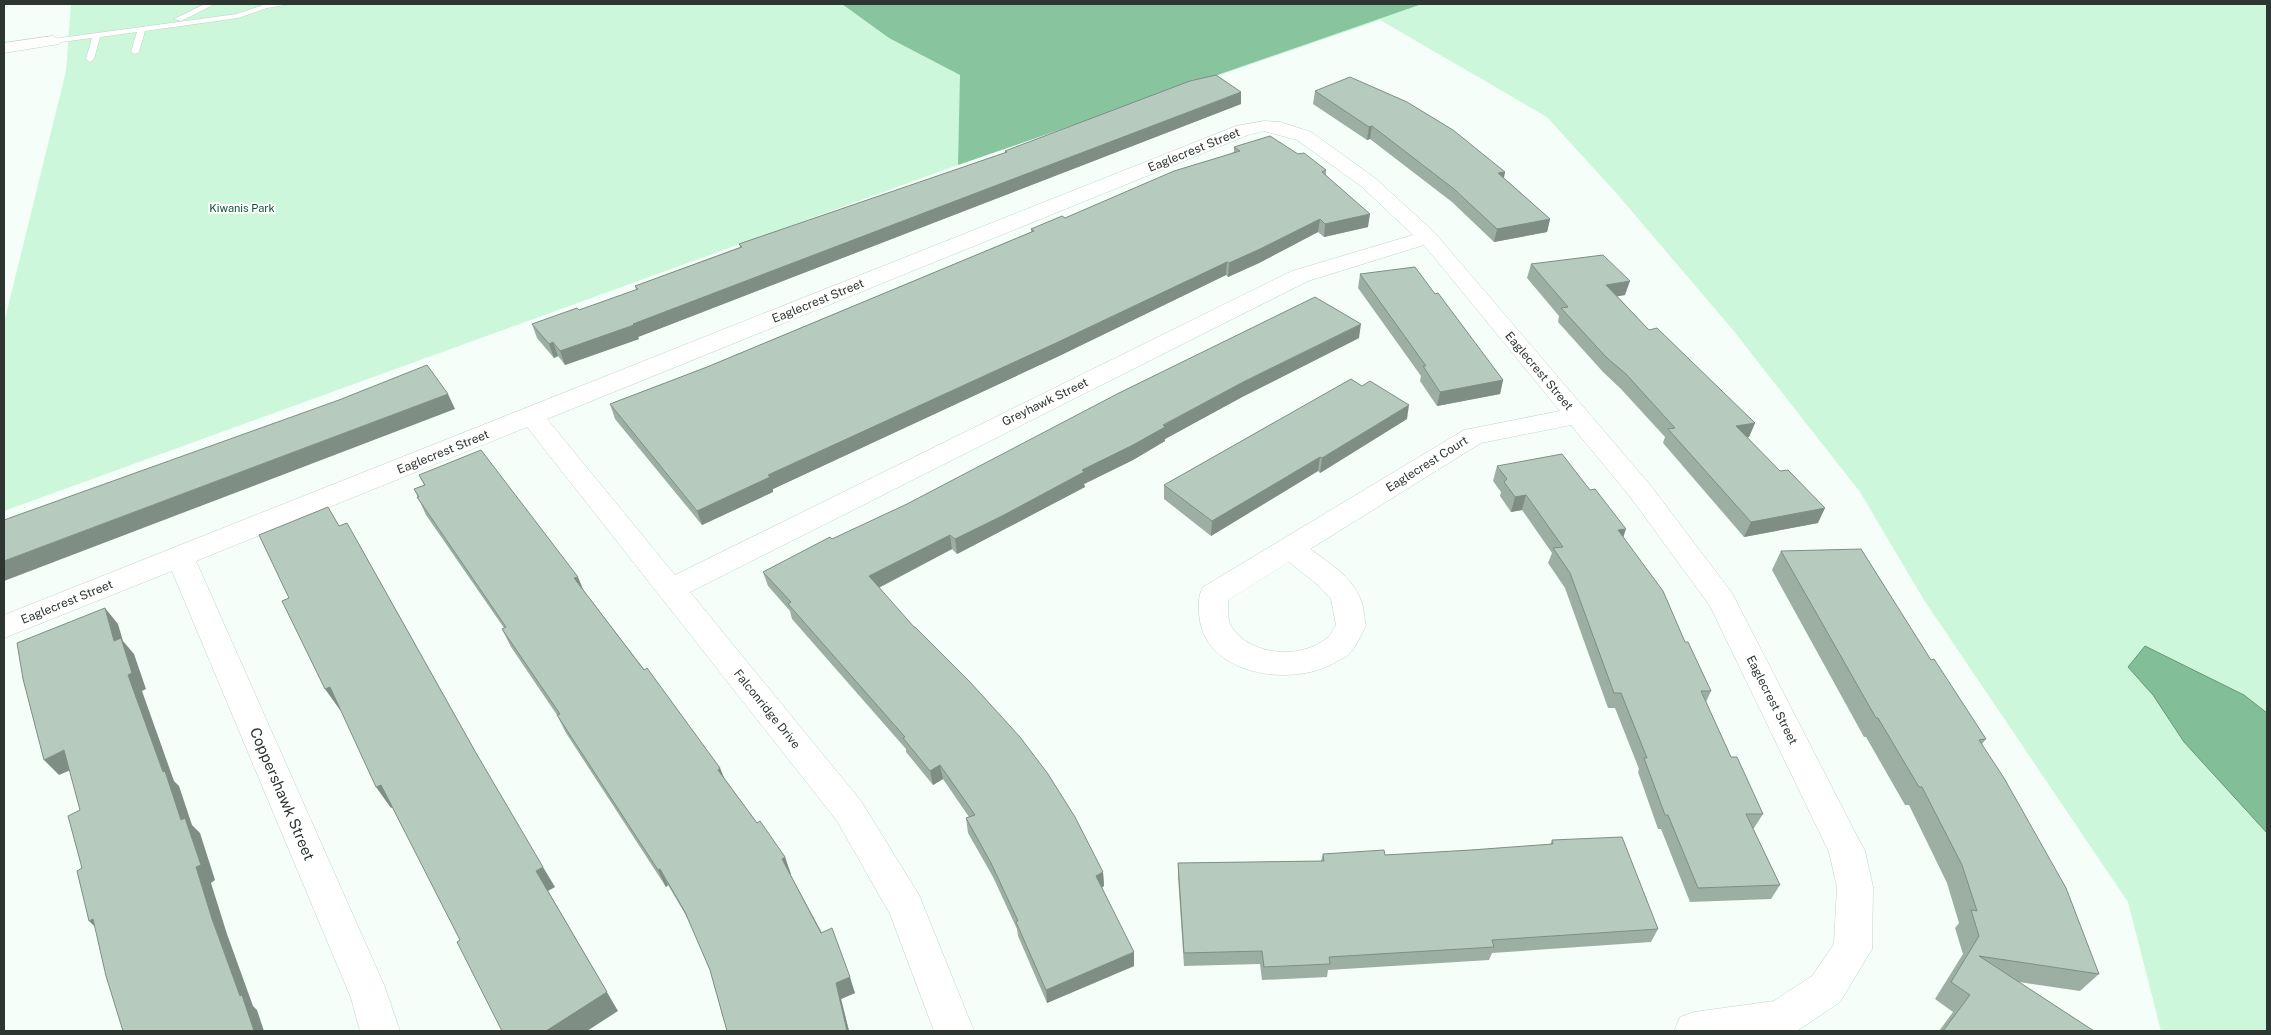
<svg xmlns="http://www.w3.org/2000/svg" width="2271" height="1035" font-family="'Public Sans',sans-serif">
	<rect width="100%" height="100%" fill="#f5fef8"/>
	<path fill="#cdf7db" d="M71 4H2267V1031H2161L2128 902 1924 600 1860 492 1733 330 1618 195 1547 117 1380 20 958 165 4 511V323L66 71Z"/>
	<path fill="#88c59e" d="M842 4H1422L958 165 960 75 889 38Z"/>
	<path fill="#82bf99" stroke="#69967a" d="M2145 646 2244 695 2267 713V833L2184 742 2153 695 2128 667Z"/>
	<g fill="none" stroke-linecap="round" stroke-linejoin="round">
		<defs>
			<g id="service">
				<path d="M205 4H215L181 21 174 19Z"/>
				<path d="M266 4H291L267 8 238 18 145 31 139 52 135 54 131 52 137 32 100 37 94 59 90 62 86 59 92 38 53 43 49 41 53 39 237 14Z"/>
			</g>
			<g id="minor">
				<path d="M53 36 61 41 59 44 4 53V43Z"/>
				<path d="M1264 121 1280 122 1311 132 1375 178 1435 233 1651 486 1732 593 1859 840 1865 851 1873 887 1872 949 1840 1002 1797 1031H1674L1680 1017 1694 1012 1774 1001 1812 976 1834 944 1837 887 1829 852 1710 606 1631 498 1571 425 1481 443 1310 549C1328 562 1351 576 1360 598 1364 606 1364 617 1366 626 1361 634 1357 645 1351 652 1347 657 1339 660 1334 663 1290 688 1202 675 1199 613 1199 603 1198 596 1203 587L1464 430 1560 411 1424 245 1308 281 690 592 861 801 919 895 974 1031H934L890 914 837 821 527 427 196 561 384 985 400 1031H360L351 998 172 571 4 638V615L1236 126ZM1264 131 1297 140 1361 186 1413 235 1292 271 675 575 547 419 1248 135ZM1289 562 1318 585 1331 599 1336 625C1333 629 1331 635 1327 638 1301 660 1249 656 1231 626 1227 620 1229 607 1228 600Z"/>
			</g>
		</defs>
		<use href="#service" stroke="#c0d5c7" stroke-width="1"/>
		<use href="#minor" stroke="#c0d5c7" stroke-width="1"/>
		<use href="#service" fill="#fff" fill-rule="evenodd"/>
		<use href="#minor" fill="#fff" fill-rule="evenodd"/>
	</g>
	<g fill="#9dafa3">
		<path d="M1315 91 1505 172 1504 178 1550 219 1547 232 1494 242 1452 202 1370 139 1367 140 1313 104Z"/>
		<path d="M1241 104 638 337 639 339 565 365 558 356 554 358 537 338 532 324 579 310 636 290 635 286 740 247 739 244 1005 153V151Z"/>
		<path d="M1234 147 1298 154 1326 170V175L1368 227 1324 237 1318 232 1259 263 1228 277 1226 275 1057 357 773 489V492L702 525 615 419 610 404 707 367 1031 232V229L1065 218 1234 152Z"/>
		<path d="M1531 264 1625 295 1617 296 1649 330 1755 423 1749 437H1747L1818 523 1744 537 1663 443 1665 437 1621 389 1603 372 1558 322 1559 316 1527 278Z"/>
		<path d="M1360 274 1435 294 1503 380 1500 394 1437 406 1420 381 1421 376 1358 288Z"/>
		<path d="M1359 338 1244 396 1165 439V441L1133 460 1084 484 1085 487 1003 530 957 554 952 549 879 588 1103 872 1104 886 1102 887 1134 966 1047 1003 1018 936 1017 929 993 877 968 833 966 818 969 817 943 779 933 785 906 752V749L792 619 790 611 768 586 763 572 832 539Z"/>
		<path d="M1407 419 1320 473 1318 471 1211 536 1164 499V485Z"/>
		<path d="M1497 466 1623 538 1685 642 1711 691 1706 702 1731 757 1763 814 1754 828H1753L1780 885 1771 899 1690 902 1661 829H1658L1638 772 1639 769 1615 708H1608L1565 588 1548 563 1552 553 1522 510 1511 512 1500 496 1501 492 1493 481Z"/>
		<path d="M419 475 584 591 720 768 724 778 757 823 785 857 790 874 855 993 841 999 849 1031H727L710 970 691 924 668 885 666 887 566 733 557 715 511 647 502 629 504 628 426 515 414 489 424 485Z"/>
		<path d="M1781 551 1931 660 1986 739 1982 744 2099 974 2080 991 2019 982 2094 1031H1939L1953 1012 1935 999 1963 954 1955 928 1959 923 1947 883 1909 805H1905L1866 737H1864L1772 570Z"/>
		<path d="M1552 840 1658 929 1651 942 1492 953 1489 960 1328 970 1327 977 1262 980 1260 964 1184 966 1178 877V863L1321 861 1323 854 1385 855 1471 850 1550 845Z"/>
	</g>
	<g fill="#7f8e84">
		<path d="M1241 92V104L638 337 639 339 565 365 560 351Z"/>
		<path d="M1372 126 1370 139 1367 140 1369 127Z"/>
		<path d="M1505 172 1502 185 1498 173Z"/>
		<path d="M1370 214 1368 227 1324 237 1325 224Z"/>
		<path d="M1320 219 1318 232 1259 263 1228 277 1229 263Z"/>
		<path d="M1550 219 1547 232 1494 242 1497 229Z"/>
		<path d="M1227 262 1226 275 1057 357 773 489V492L702 525 697 511 768 475Z"/>
		<path d="M1630 281 1625 295 1602 299 1606 285Z"/>
		<path d="M1361 324 1359 338 1244 396 1165 439V441L1133 460 1084 484 1085 487 1003 530 957 554 955 539 1245 381Z"/>
		<path d="M553 342 558 356 554 358 549 344Z"/>
		<path d="M1503 380 1500 394 1437 406 1440 392Z"/>
		<path d="M448 394 455 409 4 581V561Z"/>
		<path d="M1409 405 1407 419 1320 473 1322 458Z"/>
		<path d="M1755 423 1749 437 1730 441 1736 426Z"/>
		<path d="M1320 457 1318 471 1211 536 1212 521Z"/>
		<path d="M1526 495 1522 510 1511 512 1515 497Z"/>
		<path d="M1825 508 1818 523 1744 537 1751 522Z"/>
		<path d="M347 523 359 544 488 774 476 753Z"/>
		<path d="M1626 529 1621 544 1618 530Z"/>
		<path d="M950 535 952 549 872 591 869 576Z"/>
		<path d="M578 577 585 594 574 578Z"/>
		<path d="M105 608 118 624 123 641 134 654 146 689 142 691 174 781 179 786 192 825 200 833 215 880 211 883 227 934 253 1006 257 1010 264 1031H254L240 996 212 919 181 820 114 641Z"/>
		<path d="M330 687 344 708 340 710 325 689Z"/>
		<path d="M64 750 80 766 59 775 44 760Z"/>
		<path d="M940 765 943 779 933 785 930 771Z"/>
		<path d="M720 768 727 785 718 770Z"/>
		<path d="M381 785 396 805 391 808 376 787Z"/>
		<path d="M785 857 791 874 788 876 782 859Z"/>
		<path d="M543 867 555 887 548 891 618 1011 587 1031H546L536 871Z"/>
		<path d="M660 869 668 885 666 887 658 870Z"/>
		<path d="M1103 872 1104 886 1097 890 1096 876Z"/>
		<path d="M93 919 105 936 89 921Z"/>
		<path d="M1134 952V966L1047 1003 1046 990Z"/>
		<path d="M850 977 855 993 841 999 849 1031H847L836 983Z"/>
	</g>
	<g fill="#b6cbbd" stroke="#7f8e84">
		<path d="M1216 75 1241 92 633 324 634 325 560 351 553 342 549 344 532 324 577 308 579 310 638 289 635 286 742 247 739 244 1007 152 1005 151 1190 81Z"/>
		<path d="M1350 77 1407 102 1453 130 1505 172 1498 173 1550 219 1497 229 1454 189 1372 126 1369 127 1315 91Z"/>
		<path d="M1270 136 1298 154 1304 153 1326 170 1322 172 1370 214 1325 224 1320 219 1260 249 1229 263 1227 262 1056 343 768 475 770 477 697 511 610 404 707 367 1034 231 1031 229 1062 216 1065 218 1174 171 1240 151 1234 147Z"/>
		<path d="M1603 255 1630 281 1606 285 1649 330 1657 328 1755 423 1736 426 1780 471 1788 470 1825 508 1751 522 1668 429 1675 428 1626 374 1607 358 1561 308 1568 307 1531 264Z"/>
		<path d="M1415 267 1435 294 1438 293 1503 380 1440 392 1423 366H1426L1360 274Z"/>
		<path d="M1315 297 1361 324 1245 381 1163 425 1165 427 1133 445 1082 470 1084 472 1002 516 955 539 950 535 869 576 914 627H915L970 682 1020 737 1048 774 1075 817 1103 872 1096 876 1134 952 1046 990 1016 922 1018 921 991 863 966 818 975 815 940 765 930 771 903 738 905 737 788 604 791 602 763 572 830 537 832 539 907 504 1119 393Z"/>
		<path d="M427 365 448 394 4 561V520L339 400Z"/>
		<path d="M1351 379 1362 386 1370 381 1409 405 1322 458 1320 457 1212 521 1164 485Z"/>
		<path d="M481 450 578 577 574 578 644 670 647 668 720 768 718 770 757 823 760 821 785 857 782 859 821 933 832 928 850 977 836 983 847 1031H727L710 970 685 912 660 869 658 870 557 715 560 714 502 629 506 627 417 497H419L414 489 425 485 419 475Z"/>
		<path d="M1562 454 1590 490 1595 489 1626 529 1618 530 1663 591 1685 642H1688L1711 691H1701L1731 757H1737L1763 814H1746L1780 885 1698 888 1668 815H1665L1644 758H1647L1621 693H1614L1570 573 1553 548 1563 547 1526 495 1515 497 1504 482 1507 479 1497 466Z"/>
		<path d="M328 507 339 526 347 523 476 753 543 867 536 871 607 992 546 1031H502L457 942 460 940 381 785 376 787 330 687 325 689 282 601 289 598 259 535Z"/>
		<path d="M1861 549 1931 660 1934 659 1986 739 1979 740 2004 778 2066 888 2099 974 1979 956 2094 1031H1943L1970 995 1951 982 1979 936 1971 910 1977 911 1962 865 1922 787H1919L1878 718H1876L1781 551Z"/>
		<path d="M105 608 114 641 121 638 132 673 128 675 163 772 165 771 181 820 185 818 201 865 196 867 212 919 240 996 242 995 254 1031H123L106 976 93 919 89 921 77 871 82 868 68 816 80 810 64 750 44 760 23 679 17 643Z"/>
		<path d="M1622 837 1658 929 1492 940 1494 947 1329 957 1330 964 1264 967 1262 951 1184 953 1178 863 1324 861 1323 854 1384 850 1385 855 1471 850 1553 844 1552 840Z"/>
	</g>
	<g text-anchor="middle" stroke-width="4" stroke-linejoin="round" paint-order="stroke">
		<g font-size="11" fill="#095531" stroke="#fff">
			<text x="242" y="212">Kiwanis Park</text>
		</g>
		<g font-size="12" fill="#2e3631" stroke="#fff">
			<text transform="translate(1194 150) rotate(-22)" y="4">Eaglecrest Street</text>
			<text transform="translate(818 301) rotate(-22)" y="4">Eaglecrest Street</text>
			<text transform="translate(1539 371) rotate(50)" y="4">Eaglecrest Street</text>
			<text transform="translate(1045 402) rotate(-26)" y="4">Greyhawk Street</text>
			<text transform="translate(443 452) rotate(-22)" y="4">Eaglecrest Street</text>
			<text transform="translate(1427 464) rotate(-32)" y="4">Eaglecrest Court</text>
			<text transform="translate(67 602) rotate(-22)" y="4">Eaglecrest Street</text>
			<text transform="translate(1772 700) rotate(63)" y="4">Eaglecrest Street</text>
			<text transform="translate(767 709) rotate(51)" y="4">Falconridge Drive</text>
		</g>
		<g font-size="15" fill="#2e3631" stroke="#fff">
			<text transform="translate(282 794) rotate(67)" y="5">Coppershawk Street</text>
		</g>
	</g>
	<rect width="2271" height="1035" fill="none" stroke="#2e3631" stroke-width="10"/>
</svg>
